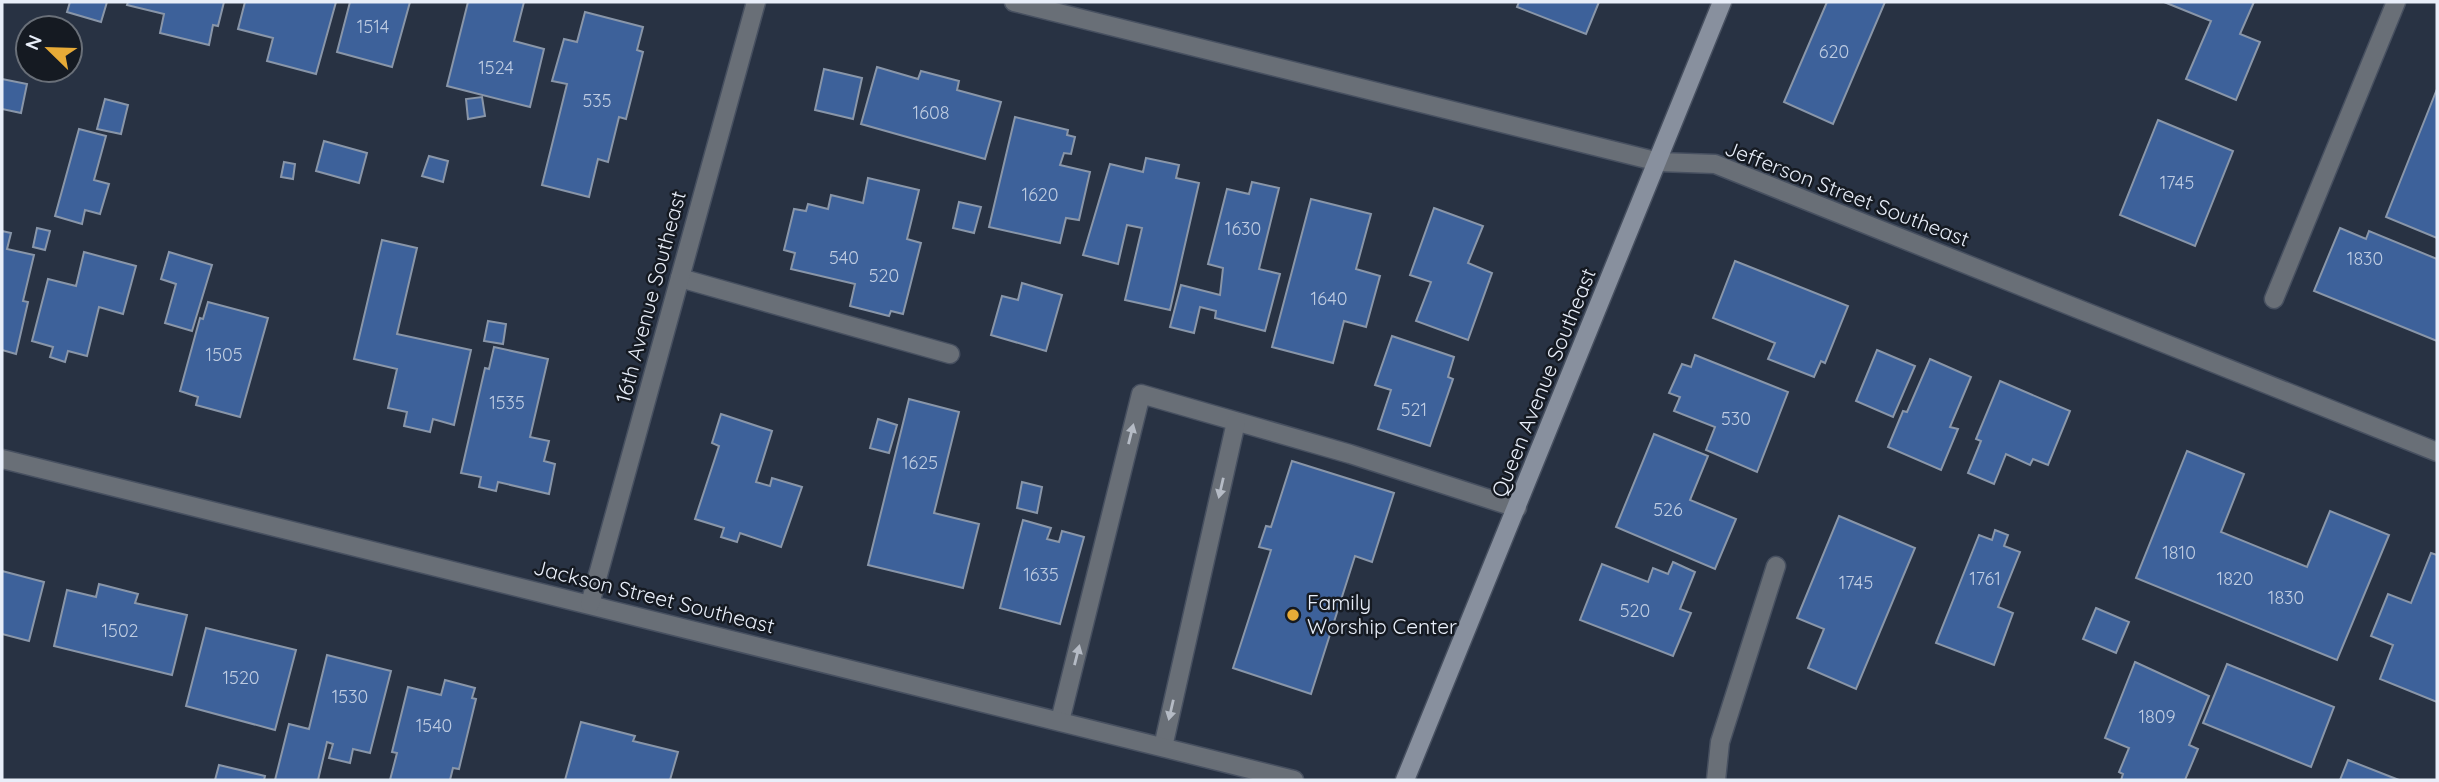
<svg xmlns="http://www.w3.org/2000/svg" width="2439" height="782" font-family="Quicksand,sans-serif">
	<rect width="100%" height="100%" fill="#283243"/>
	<g fill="#3d619a" stroke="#8996a9" stroke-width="2">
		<path d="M70 2H107L101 22 67 12Z"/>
		<path d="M128 2H224L218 26 213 25 209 45 160 33 164 14 127 5Z"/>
		<path d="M245 2H336L316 74 267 61 273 38 238 29Z"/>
		<path d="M350 2H410L392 67 337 52Z"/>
		<path d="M468 2H524L514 41 544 49 530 107 447 86Z"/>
		<path d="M1519 2H1599L1586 34 1517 7Z"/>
		<path d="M1827 2H1885L1833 124 1784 102Z"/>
		<path d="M2164 2H2254L2240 34 2260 42 2236 100 2186 79 2211 21Z"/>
		<path d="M585 12 643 27 637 50 643 52 626 119 619 117 608 162 598 159 589 197 542 185 567 84 552 81 564 39 577 42Z"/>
		<path d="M877 67 918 79 921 71 959 81 957 90 1001 102 985 159 861 124Z"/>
		<path d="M824 69 862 78 853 119 815 110Z"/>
		<path d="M2 79 27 84 21 113 2 109Z"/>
		<path d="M2437 89V238L2386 217Z"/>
		<path d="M482 97 485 116 468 119 466 99Z"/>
		<path d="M105 99 128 105 121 134 97 129Z"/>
		<path d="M1015 117 1068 130 1067 135 1075 137 1071 154 1064 153 1060 165 1090 172 1079 220 1066 218 1060 243 989 227Z"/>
		<path d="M2158 120 2233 151 2195 246 2120 215Z"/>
		<path d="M79 129 106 136 94 180 109 184 100 214 85 210 82 224 55 216Z"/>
		<path d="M324 141 367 153 359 183 316 171Z"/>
		<path d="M429 156 448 161 443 182 422 176Z"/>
		<path d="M1146 158 1179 165 1176 178 1199 183 1170 310 1125 300 1142 228 1127 225 1118 264 1083 255 1110 164 1143 172Z"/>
		<path d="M284 162 295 164 293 179 281 177Z"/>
		<path d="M868 178 919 190 907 239 921 243 903 314 891 311 889 316 850 306 855 284 791 269 795 253 784 250 794 209 806 211 808 204 828 209 831 195 863 203Z"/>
		<path d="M1252 182 1279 188 1259 269 1280 274 1265 331 1215 318 1216 311 1200 307 1194 333 1170 327 1181 285 1220 295 1223 268 1208 264 1227 189 1249 194Z"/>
		<path d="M1311 199 1371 214 1356 269 1380 276 1366 327 1344 321 1333 363 1272 347Z"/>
		<path d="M959 202 981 207 974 233 953 228Z"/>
		<path d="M1434 208 1483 226 1468 263 1492 273 1468 340 1416 321 1431 282 1410 275Z"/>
		<path d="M37 228 50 231 45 250 33 247Z"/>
		<path d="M2340 228 2366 239 2369 231 2437 259V341L2314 291Z"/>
		<path d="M2 231 11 233 7 249 34 255 23 301 28 302 16 354 2 350Z"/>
		<path d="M382 240 417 248 397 334 471 350 454 425 433 419 430 432 404 426 407 412 388 408 397 369 354 359Z"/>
		<path d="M84 252 136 266 123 314 99 307 87 356 68 351 65 362 50 357 53 347 32 341 48 279 76 286Z"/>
		<path d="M169 252 212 265 192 331 165 323 176 284 161 279Z"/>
		<path d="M1735 261 1848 306 1825 363 1821 361 1814 377 1768 359 1775 343 1713 318Z"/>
		<path d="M1022 283 1062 295 1046 351 991 335 1002 296 1018 300Z"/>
		<path d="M208 302 268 318 240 417 196 405 198 397 180 391 200 318 203 319Z"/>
		<path d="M488 321 506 324 503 344 484 341Z"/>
		<path d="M1392 336 1454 357 1448 377 1453 379 1430 446 1378 429 1391 390 1375 385Z"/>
		<path d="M494 347 548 359 530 437 549 441 544 461 555 464 549 494 498 482 496 491 479 487 481 477 461 473 485 368 489 369Z"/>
		<path d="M1877 350 1915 366 1893 417 1856 401Z"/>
		<path d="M1695 355 1788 392 1757 472 1706 450 1715 427 1674 411 1680 397 1669 393 1682 364 1691 367Z"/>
		<path d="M1930 359 1971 377 1950 427 1958 429 1941 470 1888 447 1903 411 1907 412Z"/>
		<path d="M2000 381 2070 411 2048 465 2033 459 2030 465 2006 454 1994 484 1968 473 1981 441 1976 439Z"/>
		<path d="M909 399 959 412 934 513 979 524 963 588 868 565Z"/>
		<path d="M721 414 772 431 756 482 770 486 772 478 802 487 781 547 740 533 737 542 721 537 724 528 695 519 719 446 712 443Z"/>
		<path d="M878 419 897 425 889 453 870 448Z"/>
		<path d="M1654 434 1708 456 1690 500 1736 519 1715 569 1616 527Z"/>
		<path d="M2187 451 2244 474 2221 532 2307 567 2330 511 2389 535 2337 660 2136 578Z"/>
		<path d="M1292 461 1394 493 1372 562 1355 556 1311 694 1233 668 1271 550 1259 547 1266 526 1271 527Z"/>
		<path d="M1022 482 1042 487 1037 513 1017 508Z"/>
		<path d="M1839 516 1915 548 1856 689 1808 668 1824 629 1797 618Z"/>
		<path d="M1023 520 1051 528 1047 539 1059 542 1062 531 1084 537 1060 624 1000 608Z"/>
		<path d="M1995 530 2008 535 2004 546 2020 552 1998 607 2013 613 1994 665 1936 643 1979 535 1992 540Z"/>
		<path d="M2431 553 2437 555V702L2380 679 2393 645 2371 636 2388 594 2411 603Z"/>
		<path d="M1673 562 1695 572 1680 609 1691 613 1673 656 1580 620 1602 564 1648 582 1653 568 1668 574Z"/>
		<path d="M2 571 44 582 29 641 2 634Z"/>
		<path d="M99 584 138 594 135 603 187 615 172 675 54 646 67 590 96 597Z"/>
		<path d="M2096 608 2129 622 2116 653 2083 639Z"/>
		<path d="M206 628 296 650 275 730 186 706Z"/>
		<path d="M327 655 391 671 370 753 353 749 350 763 329 758 333 744 327 742 318 780H275L289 724 309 729Z"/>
		<path d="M2135 662 2209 696 2189 745 2198 749 2185 780H2121L2123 774 2119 772 2129 748 2105 738Z"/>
		<path d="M2227 664 2334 707 2311 767 2203 723Z"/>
		<path d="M445 680 475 688 472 698 476 699 459 769 453 768 450 780H390L397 753 392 752 408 687 441 695Z"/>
		<path d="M581 722 635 736 633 741 678 752 670 780H565Z"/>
		<path d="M2348 760 2399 780H2340Z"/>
		<path d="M219 765 265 776 264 780H215Z"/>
	</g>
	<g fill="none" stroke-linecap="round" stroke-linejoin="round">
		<defs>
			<g id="lane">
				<path d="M680 278 950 354"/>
				<path d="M2274 299 2396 2"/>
				<path d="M1060 721 1141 394 1350 454 1517 508"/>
				<path d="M1163 747 1236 422"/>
				<path d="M1716 780 1720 742 1776 566"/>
			</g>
			<g id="street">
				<path d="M1014 2 1659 162 1715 164 2437 452"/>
				<path d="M2 459 1294 780"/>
				<path d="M590 604 756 2"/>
			</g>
			<path id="secondary" d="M1405 780 1722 2"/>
		</defs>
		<use href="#lane" stroke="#475060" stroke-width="21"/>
		<use href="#street" stroke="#475060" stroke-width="21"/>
		<use href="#secondary" stroke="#475060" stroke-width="21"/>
		<use href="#lane" stroke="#696f77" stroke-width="18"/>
		<use href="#street" stroke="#696f77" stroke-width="18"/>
		<use href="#secondary" stroke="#88909e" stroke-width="18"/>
	</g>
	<defs><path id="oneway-solid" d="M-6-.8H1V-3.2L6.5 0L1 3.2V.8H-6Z" transform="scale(1.75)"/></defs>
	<g fill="#b5bbc5">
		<use href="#oneway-solid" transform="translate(1131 434) rotate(-76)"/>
		<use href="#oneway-solid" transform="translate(1221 488) rotate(103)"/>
		<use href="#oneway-solid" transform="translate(1077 655) rotate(-76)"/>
		<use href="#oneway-solid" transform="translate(1171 710) rotate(103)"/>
	</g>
	<circle fill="#e8ab37" stroke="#151a22" stroke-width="2.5" cx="1293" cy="615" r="7"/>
	<g text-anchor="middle" stroke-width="5" stroke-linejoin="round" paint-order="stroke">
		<g font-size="18" fill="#bdcbe1">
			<text x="373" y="33">1514</text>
			<text x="1834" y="58">620</text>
			<text x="496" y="74">1524</text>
			<text x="597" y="107">535</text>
			<text x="931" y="119">1608</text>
			<text x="2177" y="189">1745</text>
			<text x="1040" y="201">1620</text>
			<text x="1243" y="235">1630</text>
			<text x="844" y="264">540</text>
			<text x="2365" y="265">1830</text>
			<text x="884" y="282">520</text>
			<text x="1329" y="305">1640</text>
			<text x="224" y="361">1505</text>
			<text x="507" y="409">1535</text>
			<text x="1414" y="416">521</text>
			<text x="1736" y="425">530</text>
			<text x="920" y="469">1625</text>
			<text x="1668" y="516">526</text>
			<text x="2179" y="559">1810</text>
			<text x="1041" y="581">1635</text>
			<text x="1985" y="585">1761</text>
			<text x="2235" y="585">1820</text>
			<text x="1856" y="589">1745</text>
			<text x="2286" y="604">1830</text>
			<text x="1635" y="617">520</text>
			<text x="120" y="637">1502</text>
			<text x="241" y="684">1520</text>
			<text x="350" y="703">1530</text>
			<text x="2157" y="723">1809</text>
			<text x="434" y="732">1540</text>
		</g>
		<g font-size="21" fill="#e8eef9" stroke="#151a22">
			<text transform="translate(1847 194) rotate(21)" y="7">Jefferson Street Southeast</text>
			<text transform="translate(651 297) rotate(-75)" y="7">16th Avenue Southeast</text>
			<text transform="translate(1544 383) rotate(-68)" y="7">Queen Avenue Southeast</text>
			<text transform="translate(654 597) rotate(14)" y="7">Jackson Street Southeast</text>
		</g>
		<g font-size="21" fill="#e8eef9" stroke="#151a22" text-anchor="start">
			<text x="1307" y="610">Family<tspan x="1307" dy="24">Worship Center</tspan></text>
		</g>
	</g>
	<rect width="2439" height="782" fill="none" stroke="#e8eef9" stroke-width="7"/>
	<g transform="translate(49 49) rotate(293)"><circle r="33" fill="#151a22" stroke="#696f78" stroke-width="2"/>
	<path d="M0-5L12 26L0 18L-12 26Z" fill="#e8ab37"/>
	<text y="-10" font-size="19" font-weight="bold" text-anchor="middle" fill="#e8eef9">N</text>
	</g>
</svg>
